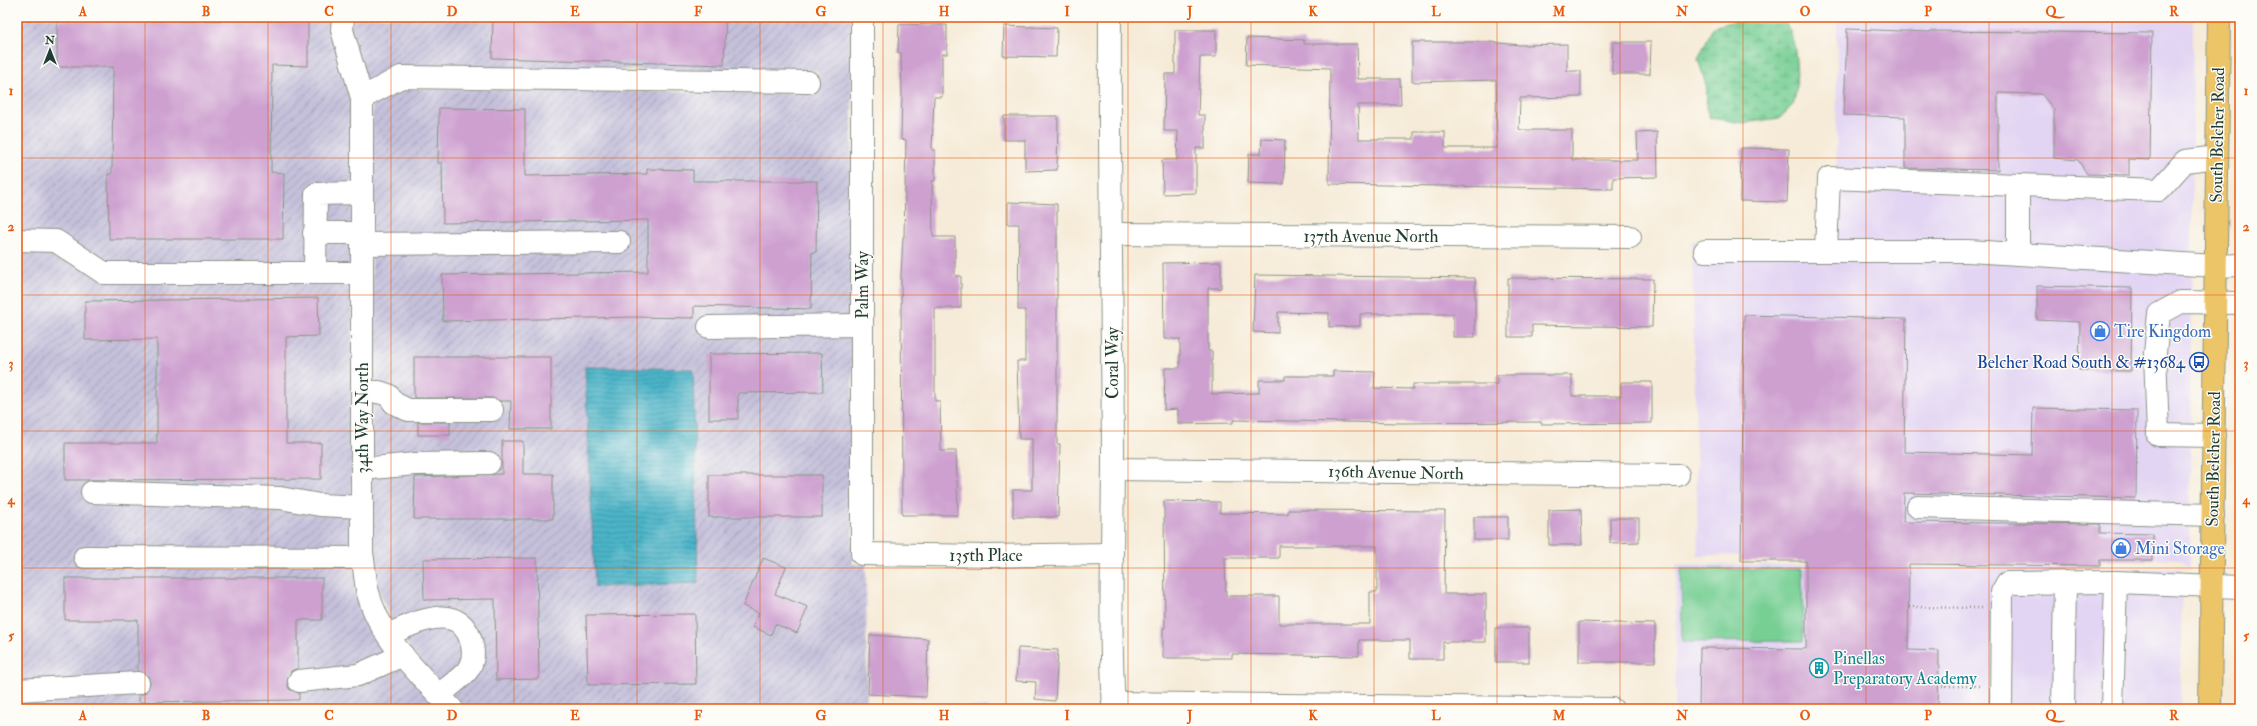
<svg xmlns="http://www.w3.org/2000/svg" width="2257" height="726" font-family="'IM FELL Double Pica',serif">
	<defs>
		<pattern id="industrial-furrows" width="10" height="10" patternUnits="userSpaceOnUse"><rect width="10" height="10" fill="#c5c0da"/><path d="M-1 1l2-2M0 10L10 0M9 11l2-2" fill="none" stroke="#9f9db2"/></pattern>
		<pattern id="wetland-marsh" width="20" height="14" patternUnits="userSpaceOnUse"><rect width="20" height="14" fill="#77cf94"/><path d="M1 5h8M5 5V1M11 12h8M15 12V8" fill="none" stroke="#61a97a"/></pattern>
		<pattern id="water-rules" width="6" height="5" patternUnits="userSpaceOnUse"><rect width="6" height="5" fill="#4cb5c9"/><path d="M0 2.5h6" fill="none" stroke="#3f94a4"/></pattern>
	</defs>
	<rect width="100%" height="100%" fill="#fdfcf7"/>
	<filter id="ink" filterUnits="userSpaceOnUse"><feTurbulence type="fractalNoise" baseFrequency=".025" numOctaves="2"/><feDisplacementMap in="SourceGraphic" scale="8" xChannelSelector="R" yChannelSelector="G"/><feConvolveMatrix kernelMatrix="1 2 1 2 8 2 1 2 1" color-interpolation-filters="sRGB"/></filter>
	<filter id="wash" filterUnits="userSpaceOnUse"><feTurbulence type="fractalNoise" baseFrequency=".012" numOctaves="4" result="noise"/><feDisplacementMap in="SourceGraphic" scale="16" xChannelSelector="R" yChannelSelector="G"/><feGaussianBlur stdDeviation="0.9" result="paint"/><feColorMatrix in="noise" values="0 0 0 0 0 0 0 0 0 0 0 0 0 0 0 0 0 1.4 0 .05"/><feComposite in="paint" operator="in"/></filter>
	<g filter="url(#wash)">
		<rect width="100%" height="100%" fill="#f6ebd8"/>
		<g fill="#e2d4f3">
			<path d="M1837 17H2193L2189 709 2190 568 2182 559 1698 555 1692 241 1836 247Z"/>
			<path d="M1676 564 2182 569 2180 709H1675Z"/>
		</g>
		<path fill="url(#industrial-furrows)" d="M17 17H852L853 564H866L867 709 987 707V709H465L416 657 393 625 377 587 371 552 372 105 403 88 817 93 818 72 402 67 353 101 352 555 438 709H17Z"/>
		<path fill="url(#wetland-marsh)" stroke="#4b8664" d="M1739 20C1751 20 1768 17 1780 20 1798 24 1800 90 1793 104 1790 109 1784 113 1780 118L1743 123 1710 118 1706 108 1707 89 1698 59 1713 27Z"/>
		<path fill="#77cf94" stroke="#4b8664" d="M1681 569H1802L1803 641 1682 642Z"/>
		<path fill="url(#water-rules)" stroke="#36797e" d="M585 367 693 369 698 583 595 587Z"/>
		<g id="blocks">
			<g fill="#cea0d0" fill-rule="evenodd">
				<path d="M493 17H726L724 65 492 58Z"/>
				<path d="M186 20 308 21V66L272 65 271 172 284 173 283 239H109L108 174H112L113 67H57V21Z"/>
				<path d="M899 24 947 25V54H942V97H934L932 150H935V181H932L933 237H955V276H961V308H935V401H940L941 451H956L958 515H902L901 276 903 237H904L906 140 901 139 902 97 901 53H898Z"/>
				<path d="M1004 26 1057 28 1056 57 1003 56Z"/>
				<path d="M1847 29 1930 32V31L2152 33 2150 160 2129 159V175L2087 174 2078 160 2054 158V109L2041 94 1998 93V170L1905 168V117L1844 115Z"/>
				<path d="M1175 30H1216V57H1200L1198 115H1205V148H1196V193L1163 194 1162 160H1177L1178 131H1164L1165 74H1175Z"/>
				<path d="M1247 38 1304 40V44H1357L1358 79H1400L1401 105H1358L1359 139H1414V132H1445V148H1497L1496 80 1412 82V42H1489L1520 45 1567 44V71H1581V97L1520 98 1519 129 1522 130H1572V160H1638L1637 133 1657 132 1658 177 1613 178V189L1329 184 1330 68 1246 65Z"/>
				<path d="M1613 42H1651L1650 74H1612Z"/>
				<path d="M439 108 525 109V176L647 174V169L693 170V181H817L816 252H812L811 309 694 306V318L635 317 443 321 442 275 648 272V220L443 223 442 163H438Z"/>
				<path d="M1004 116H1058L1057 170 1025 171V140H1004Z"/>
				<path d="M1262 139 1285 140 1284 184 1248 183 1249 154H1261Z"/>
				<path d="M1741 148 1789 149 1787 202 1740 201Z"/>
				<path d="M1008 202 1057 204V444H1060L1058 517H1013V490H1032V439H1019L1017 361H1025V310H1018L1019 224H1008Z"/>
				<path d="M1221 262V288H1208V351H1212V394L1259 393V380H1285V376H1333V371L1375 372 1374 388 1413 389V384H1497V375H1572V396H1621V382H1652V423L1541 424V422L1402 423 1233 420V423L1178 424V409L1164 410 1165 368H1180V339H1164L1163 263Z"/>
				<path d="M1255 275 1475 278V337H1453V314H1360V326L1329 327V313L1278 312V333L1253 332Z"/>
				<path d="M1508 278 1653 279 1652 327 1532 325V337H1508Z"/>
				<path d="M2037 286 2132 288 2131 371 2079 370 2080 322 2037 320Z"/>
				<path d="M318 298 319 336 286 337V443H321V479L65 480V443H157V339L85 340V301Z"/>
				<path d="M1744 315 1906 319 1904 452 2032 455 2033 408 2137 410 2136 498 1904 493 1903 522 2100 524V533L2153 534V560H2100V566L1909 564 1908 650 1939 651 1938 709H1699L1700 648 1806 649V561H1741Z"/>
				<path d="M822 353 823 392 738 393V419H709V354Z"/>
				<path d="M414 357H551V429H510L511 401H500L492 398H414Z"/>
				<rect x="418" y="422" width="32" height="13"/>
				<path d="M502 441H523V474H553V519H414L415 477 502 474Z"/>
				<rect x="709" y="475" width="113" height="42"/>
				<path d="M1164 501 1220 502V513L1288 514V510L1445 511 1444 594H1486V642H1443V659H1410V640H1359V656L1232 654V658H1163V628H1165ZM1279 546H1377V592H1370V624H1279V596H1226L1225 558H1279Z"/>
				<path d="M1581 509 1582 545H1549V510Z"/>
				<rect x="1474" y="517" width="34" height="23"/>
				<path d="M1610 518H1639V542L1610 543Z"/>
				<path d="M537 558 539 679 496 680 495 599 424 600 423 559Z"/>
				<path d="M763 558 786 567 775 594 808 607 797 633 775 624 771 635 753 627 759 613 743 606Z"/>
				<path d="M65 578H322V620H298V668L291 671 287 682 289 689 299 693V700L139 702V695L145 693 150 683 148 676 138 671V620H65Z"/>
				<path d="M695 614 696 684 588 685 586 615Z"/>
				<path d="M1579 622 1655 624V662H1579Z"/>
				<rect x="1496" y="628" width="33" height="34"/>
				<path d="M870 635 928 639 926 697 868 694Z"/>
				<path d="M1018 648 1058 650 1055 701 1035 699 1036 682 1016 681Z"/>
			</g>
		</g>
	</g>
	<g filter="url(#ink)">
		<use href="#blocks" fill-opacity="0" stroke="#8a9486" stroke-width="1"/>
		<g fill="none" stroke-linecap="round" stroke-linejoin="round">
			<defs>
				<g id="minor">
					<path d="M343 17 342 30 362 98V553C364 565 365 578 367 589 378 638 420 674 452 709"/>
					<path d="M862 17V554L986 556 1111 554"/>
					<path d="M1110 17C1109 162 1112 307 1113 452 1113 537 1109 623 1114 709"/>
					<path d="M362 98 401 77 808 82"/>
					<path d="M2018 185V254"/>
					<path d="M314 233H362"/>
					<path d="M1112 234 1630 237"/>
					<path d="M17 240 56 241 104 273H362"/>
					<path d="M362 244 619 242"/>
					<path d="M1705 251H1968L2216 266 2240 265"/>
					<path d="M1826 251 1829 178 2159 190 2185 161 2217 157"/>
					<path d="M315 273 316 194 362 193"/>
					<path d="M709 327 862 325"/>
					<path d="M362 392H379L388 395 394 403 408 410H492"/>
					<path d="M2214 436 2158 435 2155 353 2159 314 2181 302 2240 303"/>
					<path d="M362 469 415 464 489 463"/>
					<path d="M1113 469 1678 475"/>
					<path d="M92 492 280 498 320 505 362 507"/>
					<path d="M1918 507 2213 515"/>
					<path d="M85 557 362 558"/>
					<path d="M388 635C415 622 462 599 472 645 474 654 473 663 467 671 459 680 448 687 439 695"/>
					<path d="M299 681 358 675 403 655"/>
					<path d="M17 690 138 683"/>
					<path d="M1113 703 1612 709"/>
					<path d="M2001 709 2002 592 2007 583 2116 582"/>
					<path d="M2063 709 2065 582"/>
					<path d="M2112 709 2116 582 2240 587"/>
				</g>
				<path id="major" d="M2210 709 2219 17"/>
			</defs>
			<use href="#minor" stroke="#8a9486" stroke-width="24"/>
			<use href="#major" stroke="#8a9486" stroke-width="24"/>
			<g stroke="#8a9486" stroke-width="2.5" stroke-dasharray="1 3" stroke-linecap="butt">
				<path d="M1909 607 1982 608"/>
				<path d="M1938 686H1981"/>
			</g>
			<use href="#minor" stroke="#fff" stroke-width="22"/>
			<use href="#major" stroke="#edc569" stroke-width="22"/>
		</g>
	</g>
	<path fill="none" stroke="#e8590c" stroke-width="1" stroke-opacity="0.55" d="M145 17V709M268 17V709M391 17V709M514 17V709M637 17V709M760 17V709M883 17V709M1006 17V709M1128 17V709M1251 17V709M1374 17V709M1497 17V709M1620 17V709M1743 17V709M1866 17V709M1989 17V709M2112 17V709M17 158H2240M17 295H2240M17 431H2240M17 568H2240"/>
	<defs>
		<symbol id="shop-ring" viewBox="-11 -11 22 22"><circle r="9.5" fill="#fdfcf7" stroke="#3f7fe0" stroke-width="1.5"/><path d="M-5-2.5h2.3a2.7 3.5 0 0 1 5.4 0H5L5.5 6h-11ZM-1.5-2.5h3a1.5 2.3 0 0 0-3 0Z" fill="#3f7fe0"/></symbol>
		<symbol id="bus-ring" viewBox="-11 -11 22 22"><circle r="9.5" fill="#fdfcf7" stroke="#1a4fb4" stroke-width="1.5"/><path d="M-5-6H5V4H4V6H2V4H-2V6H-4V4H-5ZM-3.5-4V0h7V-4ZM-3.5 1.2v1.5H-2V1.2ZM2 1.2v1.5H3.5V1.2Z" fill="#1a4fb4"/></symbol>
		<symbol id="building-ring" viewBox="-11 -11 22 22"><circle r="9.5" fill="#fdfcf7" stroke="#0f9aa8" stroke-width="1.5"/><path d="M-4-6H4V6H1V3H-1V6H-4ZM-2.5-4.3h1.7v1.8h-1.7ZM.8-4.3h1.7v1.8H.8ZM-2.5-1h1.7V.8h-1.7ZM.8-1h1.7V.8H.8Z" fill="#0f9aa8"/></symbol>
	</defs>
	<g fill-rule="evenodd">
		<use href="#shop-ring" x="2089" y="320" width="22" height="22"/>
		<use href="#bus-ring" x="2188" y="351" width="22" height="22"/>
		<use href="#shop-ring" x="2110" y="537" width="22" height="22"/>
		<use href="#building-ring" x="1808" y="657" width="22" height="22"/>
	</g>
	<g text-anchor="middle" stroke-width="3" stroke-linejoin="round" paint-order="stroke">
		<g font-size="17" fill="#1f3d34" stroke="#fdfcf7">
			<text transform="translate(2217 135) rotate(-89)" y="6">South Belcher Road</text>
			<text x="1371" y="242">137th Avenue North</text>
			<text transform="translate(862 285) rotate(-90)" y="6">Palm Way</text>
			<text transform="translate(1112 363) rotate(-90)" y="6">Coral Way</text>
			<text transform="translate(362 418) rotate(-90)" y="6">34th Way North</text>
			<text transform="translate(2213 459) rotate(-89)" y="6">South Belcher Road</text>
			<text transform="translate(1396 472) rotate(1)" y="6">136th Avenue North</text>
			<text x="986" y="561">135th Place</text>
		</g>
		<g font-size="17" fill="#366cbe" stroke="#fdfcf7" text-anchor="start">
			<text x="2114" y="337">Tire Kingdom</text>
			<text x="2135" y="554">Mini Storage</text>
		</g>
		<g font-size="17" fill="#164399" stroke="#fdfcf7" text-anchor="end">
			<text x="2185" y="368">Belcher Road South &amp; #13684</text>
		</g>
		<g font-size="17" fill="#0d838f" stroke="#fdfcf7" text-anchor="start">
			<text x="1833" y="664">Pinellas<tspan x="1833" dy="20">Preparatory Academy</tspan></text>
		</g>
	</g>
	<rect width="2257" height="726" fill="none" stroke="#fdfcf7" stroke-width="44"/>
	<g transform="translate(50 50)" stroke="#fdfcf7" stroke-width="3" paint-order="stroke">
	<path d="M0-3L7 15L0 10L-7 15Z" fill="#1f3d34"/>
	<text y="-6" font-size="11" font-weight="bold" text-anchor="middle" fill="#1f3d34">N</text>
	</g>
	<rect x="22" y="22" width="2213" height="682" fill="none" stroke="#e8590c" stroke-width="1.5"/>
	<g font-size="13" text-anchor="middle" font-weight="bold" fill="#e8590c">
		<text x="83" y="16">A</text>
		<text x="206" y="16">B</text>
		<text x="329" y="16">C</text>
		<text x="452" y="16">D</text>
		<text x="575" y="16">E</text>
		<text x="698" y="16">F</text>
		<text x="821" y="16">G</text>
		<text x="944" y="16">H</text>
		<text x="1067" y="16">I</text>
		<text x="1190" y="16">J</text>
		<text x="1313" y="16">K</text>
		<text x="1436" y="16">L</text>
		<text x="1559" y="16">M</text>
		<text x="1682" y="16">N</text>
		<text x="1805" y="16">O</text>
		<text x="1928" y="16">P</text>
		<text x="2051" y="16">Q</text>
		<text x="2174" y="16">R</text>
		<text x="11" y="95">1</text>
		<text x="2246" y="95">1</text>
		<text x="11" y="231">2</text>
		<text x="2246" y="231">2</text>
		<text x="11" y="368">3</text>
		<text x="2246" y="368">3</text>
		<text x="11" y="504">4</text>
		<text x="2246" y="504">4</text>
		<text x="11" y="640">5</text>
		<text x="2246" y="640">5</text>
		<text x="83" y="720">A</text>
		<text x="206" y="720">B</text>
		<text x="329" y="720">C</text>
		<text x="452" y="720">D</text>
		<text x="575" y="720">E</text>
		<text x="698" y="720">F</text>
		<text x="821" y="720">G</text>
		<text x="944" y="720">H</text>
		<text x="1067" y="720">I</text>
		<text x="1190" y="720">J</text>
		<text x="1313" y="720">K</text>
		<text x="1436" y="720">L</text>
		<text x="1559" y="720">M</text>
		<text x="1682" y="720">N</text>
		<text x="1805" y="720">O</text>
		<text x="1928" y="720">P</text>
		<text x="2051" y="720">Q</text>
		<text x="2174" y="720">R</text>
	</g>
</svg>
